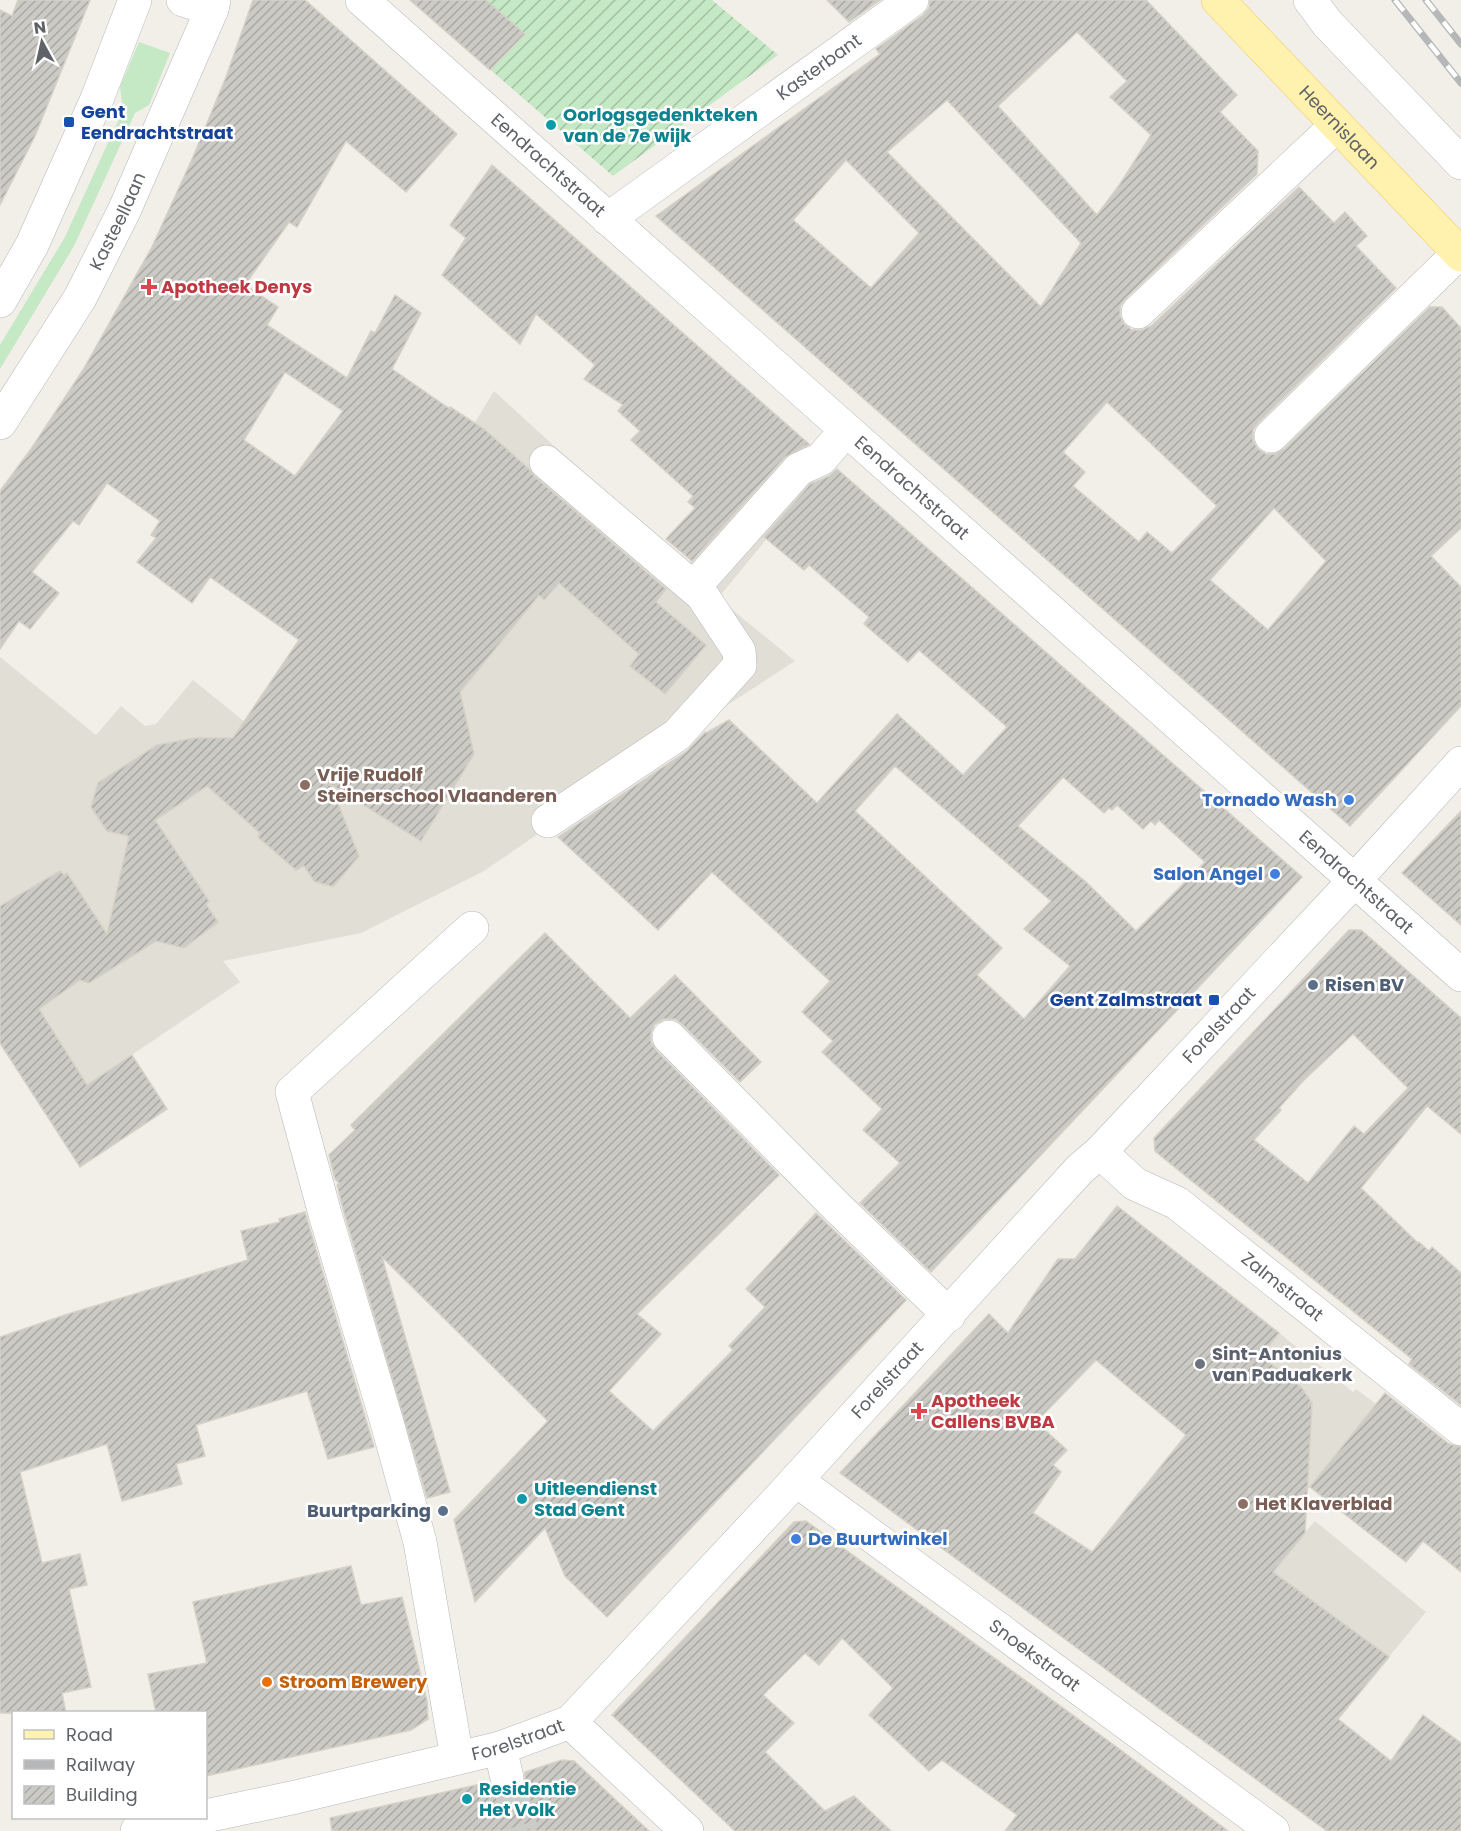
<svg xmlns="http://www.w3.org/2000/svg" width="1461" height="1831" font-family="Poppins,sans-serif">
	<defs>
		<pattern id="garden-furrows" width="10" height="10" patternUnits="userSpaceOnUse" patternTransform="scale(1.5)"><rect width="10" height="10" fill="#c5e8c5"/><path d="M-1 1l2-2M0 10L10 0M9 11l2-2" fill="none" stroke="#a3c0a4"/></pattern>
		<pattern id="building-hatch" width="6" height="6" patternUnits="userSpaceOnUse" patternTransform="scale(1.5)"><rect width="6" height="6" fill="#cccac5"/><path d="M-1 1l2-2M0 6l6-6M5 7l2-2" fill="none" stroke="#a9a8a4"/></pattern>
	</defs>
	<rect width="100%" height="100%" fill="#f1efe8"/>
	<g fill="#e1ded6">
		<path d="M494 391 686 567 801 437 830 462 718 598 795 661 698 724 484 871 361 933 223 961 240 982 87 1085 0 1043V657L96 735 121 706 145 726 156 724 193 680 271 743 399 548Z"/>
		<path d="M1279 1333 1353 1392 1356 1389 1376 1404 1281 1523 1300 1538 1315 1521 1426 1612 1359 1693 1119 1517 1140 1490 1176 1520 1302 1388 1261 1356Z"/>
	</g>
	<path fill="#c5e8c5" d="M139 42 170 53 149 105 135 113 74 246 0 369V345L65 237 123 110 120 87Z"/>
	<path fill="url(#garden-furrows)" d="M410 0H712L778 55 613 176Z"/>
	<g fill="url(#building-hatch)" stroke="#d6d1c6" stroke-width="1.5" fill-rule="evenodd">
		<path d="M18 0H90L35 136 0 205V10L12 16Z"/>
		<path d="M253 0H305L457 134 406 192 346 141 297 227 289 222 245 285 278 307 267 325 347 378 371 331 375 333 395 295 421 313 392 369 450 409V407L484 429 528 468 534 476 666 589 656 602 706 645 665 694 630 666 639 654 559 583 544 600 539 595 460 692 474 754 421 841 330 784 359 856 333 887 314 881 304 866 296 870 258 837 260 833 207 786 155 820 209 901 206 904 218 922 184 948 156 941 89 983 80 980 39 1009 87 1085 132 1055 167 1109 80 1167 0 1043V906L60 871 64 875 67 873 107 934 129 836 107 831 91 807 98 783 157 745 194 738H233L299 640 210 577 192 603 137 562 156 538 151 535 160 521 107 483 79 525 73 521 32 572 59 593 30 629 19 621 0 649V491L31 449 83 370 152 247 193 157 226 77ZM285 372 343 411 295 476 244 440Z"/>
		<path d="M410 0H486L525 34 490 70Z"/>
		<path d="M827 0H880L849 22Z"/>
		<path d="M930 0H1146L1237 95 1220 112 1258 151 1257 174 1125 299 1120 306V316L1124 324 1132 330H1142L1151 326 1299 187 1334 223 1345 212 1367 236 1356 246 1396 288 1258 423 1253 430V440L1258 449 1266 454H1275L1284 449 1430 307H1442L1461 328V528L1431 556 1461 587V706L1350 826 656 216 880 54 876 49 923 15 929 8ZM1077 32 1127 81 1110 97 1151 135 1120 184 1097 215 998 106ZM947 100 1081 243 1041 307 887 152ZM846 160 919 233 871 288 793 220ZM1107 402 1217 506 1172 553 1147 532 1139 542 1073 486 1085 472 1063 452ZM1274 508 1326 561 1268 630 1210 580Z"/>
		<path d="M492 165 809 444 785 457 692 561 666 539 695 508 688 502 693 496 631 440 640 431 618 411 623 405 584 379 595 365 536 314 520 344 442 275 466 238 450 225Z"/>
		<path d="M837 469 1302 877 931 1272 860 1203 900 1163 863 1130 882 1109 822 1052 833 1041 802 1012 830 981 712 872 658 930 558 837 687 751 705 732 706 733 729 720 817 803 897 714 963 775 1007 727 919 650 908 662 864 624 869 617 809 565 804 570 764 537 810 484 829 476ZM895 766 1051 901 1024 929 1070 966 1024 1019 977 975 1002 948 855 811ZM1063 777 1104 813 1109 808 1112 810 1117 805 1143 829 1151 821 1155 825 1159 820 1205 862 1136 931 1086 882 1018 826Z"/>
		<path d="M1461 811V925L1402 873Z"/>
		<path d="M1349 930H1361L1461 1018V1134L1427 1106 1361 1188 1418 1243 1419 1242 1429 1251 1432 1247 1461 1273V1405L1409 1364 1412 1359 1155 1151 1154 1138ZM1353 1034 1408 1088 1364 1134 1354 1126 1308 1183 1254 1140 1281 1110 1279 1108 1304 1080Z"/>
		<path d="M545 933 630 1018 675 975 761 1062 740 1082 682 1024 675 1019H664L655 1024 651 1033V1042L656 1050 779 1175 637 1314 661 1334 609 1391 653 1431 733 1350 729 1346 765 1307 746 1289 816 1213 906 1300 607 1617 565 1576 545 1528 475 1602 454 1520 548 1421 382 1257 450 1492 427 1498 343 1209 337 1185 339 1183 335 1179 329 1155 355 1130 351 1125Z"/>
		<path d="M1117 1206 1279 1333 1261 1356 1302 1388 1312 1403 1305 1533 1273 1572 1389 1657 1338 1719 1391 1761 1423 1715 1461 1743V1831H1327L1153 1704 840 1473 989 1314 1008 1333 1058 1259H1075ZM1096 1360 1186 1435 1092 1552 1033 1513 1061 1472 1053 1465 1067 1450 1036 1422Z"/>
		<path d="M305 1212 374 1447 328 1459 307 1391 196 1425 205 1456 176 1464 182 1484 122 1501 107 1444 20 1472 42 1563 80 1554 87 1585 69 1589 91 1687 62 1693 66 1713H0V1337L68 1314 248 1260 241 1231 280 1222 279 1219Z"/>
		<path d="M1385 1393 1449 1444 1461 1447V1572L1423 1541 1406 1562 1310 1487Z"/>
		<path d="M806 1521 1118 1748 1228 1831H1005L1017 1815 942 1760 929 1771 869 1715 893 1688 842 1638 819 1665 805 1653 763 1695 794 1723 765 1752 825 1811 854 1796 891 1831H735L612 1715 794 1522Z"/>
		<path d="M351 1566 361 1605 402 1597 427 1701 428 1719 411 1730 206 1776V1713H156L148 1674 207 1663 193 1602Z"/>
		<path d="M562 1760 574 1761 649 1831H332L330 1818 489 1782 494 1791 502 1796H512L519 1792 525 1784V1772Z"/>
	</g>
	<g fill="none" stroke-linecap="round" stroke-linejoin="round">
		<path stroke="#ccccc8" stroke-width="33" stroke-dasharray="33 16" stroke-linecap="butt" d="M507 1778 522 1831"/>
		<defs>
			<g id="minor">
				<path d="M183 0 212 9"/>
				<path id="s1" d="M362 0 1461 975"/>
				<path d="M1310 0 1327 23 1461 163"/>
				<path id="s2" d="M608 219 912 0"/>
				<path d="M0 301 32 245 97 99 135 0"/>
				<path d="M1138 312 1337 125"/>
				<path id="s3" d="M0 423 80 298 124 211 212 9 214 0"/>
				<path d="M1271 436 1459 253"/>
				<path d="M546 462 702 595 739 651 740 665 677 735 548 821"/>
				<path d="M694 587 799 469 821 459 846 430"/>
				<path d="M669 1037 835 1205 949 1315"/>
				<path id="s4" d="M1100 1152 1135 1184 1177 1203 1461 1429"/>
				<path id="s5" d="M796 1480 1273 1831"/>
				<path d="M570 1722 687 1831"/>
				<path d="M500 1748 507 1778"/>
				<path d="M457 1758 420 1542 386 1419 325 1214 292 1092 472 928"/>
				<path id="s6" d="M206 1816 296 1797 500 1748 570 1722 776 1502 1080 1169 1100 1152 1354 881 1461 763"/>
				<path d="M137 1831 199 1818"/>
			</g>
			<g id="major">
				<path id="s7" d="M1218 0 1461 255"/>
			</g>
		</defs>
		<use href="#minor" stroke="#b5b8bc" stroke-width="34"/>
		<use href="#major" stroke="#f2c960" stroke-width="34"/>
		<use href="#minor" stroke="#fff" stroke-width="33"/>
		<use href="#major" stroke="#fff2af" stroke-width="33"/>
		<defs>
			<g id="rail">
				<path d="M1395 0 1461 83"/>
				<path d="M1426 0 1461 44"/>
			</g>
		</defs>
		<use href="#rail" stroke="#b6b7b8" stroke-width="7"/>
		<use href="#rail" stroke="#fff" stroke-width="4.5" stroke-dasharray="14" stroke-linecap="butt"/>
	</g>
	<g fill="#1a4fb4" stroke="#fff" stroke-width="2">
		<rect x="63" y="116" width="12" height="12" rx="3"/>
		<rect x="1208" y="994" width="12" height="12" rx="3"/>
	</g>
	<g fill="#0f9aa8" stroke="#fff" stroke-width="2">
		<circle cx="551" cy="125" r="6"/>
		<circle cx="522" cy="1499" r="6"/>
		<circle cx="467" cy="1799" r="6"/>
	</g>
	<g fill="#e0444e" stroke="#fff" stroke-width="2">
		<path d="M146 278h6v6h6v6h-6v6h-6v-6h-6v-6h6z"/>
		<path d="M916 1402h6v6h6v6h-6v6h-6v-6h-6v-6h6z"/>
	</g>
	<g fill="#8d6e63" stroke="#fff" stroke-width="2">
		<circle cx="305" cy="785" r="6"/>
		<circle cx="1243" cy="1504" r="6"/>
	</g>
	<g fill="#3f7fe0" stroke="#fff" stroke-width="2">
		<circle cx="1349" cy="800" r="6"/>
		<circle cx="1275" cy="874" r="6"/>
		<circle cx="796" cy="1539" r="6"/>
	</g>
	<g fill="#5c6f8a" stroke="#fff" stroke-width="2">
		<circle cx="1313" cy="985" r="6"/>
		<circle cx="443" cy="1511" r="6"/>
	</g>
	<circle fill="#6b7280" stroke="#fff" stroke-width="2" cx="1200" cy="1364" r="6"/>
	<circle fill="#e8710a" stroke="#fff" stroke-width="2" cx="267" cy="1682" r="6"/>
	<g text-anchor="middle" stroke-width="5" stroke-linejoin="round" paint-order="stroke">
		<g font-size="18" fill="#5f6368" stroke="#fff">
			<text dy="6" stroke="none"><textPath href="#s2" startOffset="260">Kasterbant</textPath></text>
			<text dy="6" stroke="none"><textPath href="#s7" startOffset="176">Heernislaan</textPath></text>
			<text dy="6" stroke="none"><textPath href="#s1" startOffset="249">Eendrachtstraat</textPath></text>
			<text dy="6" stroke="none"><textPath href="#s3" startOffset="234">Kasteellaan</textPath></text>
			<text dy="6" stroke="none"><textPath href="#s1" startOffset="735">Eendrachtstraat</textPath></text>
			<text dy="6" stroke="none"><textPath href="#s1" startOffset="1329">Eendrachtstraat</textPath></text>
			<text dy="6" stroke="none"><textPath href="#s6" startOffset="1329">Forelstraat</textPath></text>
			<text dy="6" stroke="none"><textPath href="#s4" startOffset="228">Zalmstraat</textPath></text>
			<text dy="6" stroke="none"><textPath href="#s6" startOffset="843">Forelstraat</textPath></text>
			<text dy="6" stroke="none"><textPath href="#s5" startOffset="296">Snoekstraat</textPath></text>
			<text dy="6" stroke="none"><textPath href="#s6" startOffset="321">Forelstraat</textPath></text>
		</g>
		<g font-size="18" font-weight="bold" fill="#164399" stroke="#fff" text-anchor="start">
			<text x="81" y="118">Gent<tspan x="81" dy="21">Eendrachtstraat</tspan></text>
			<text x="1202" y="1006" text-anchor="end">Gent Zalmstraat</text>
		</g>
		<g font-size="18" font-weight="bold" fill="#0d838f" stroke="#fff" text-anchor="start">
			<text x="563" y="121">Oorlogsgedenkteken<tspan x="563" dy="21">van de 7e wijk</tspan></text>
			<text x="534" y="1495">Uitleendienst<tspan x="534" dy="21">Stad Gent</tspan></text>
			<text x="479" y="1795">Residentie<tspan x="479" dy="21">Het Volk</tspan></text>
		</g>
		<g font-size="18" font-weight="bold" fill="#be3a42" stroke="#fff" text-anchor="start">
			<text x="161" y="293">Apotheek Denys</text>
			<text x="931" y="1407">Apotheek<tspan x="931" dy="21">Callens BVBA</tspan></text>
		</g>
		<g font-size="18" font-weight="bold" fill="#785e54" stroke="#fff" text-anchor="start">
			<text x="317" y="781">Vrije Rudolf<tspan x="317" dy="21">Steinerschool Vlaanderen</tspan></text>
			<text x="1255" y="1510">Het Klaverblad</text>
		</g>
		<g font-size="18" font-weight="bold" fill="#366cbe" stroke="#fff" text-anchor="end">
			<text x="1337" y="806">Tornado Wash</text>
			<text x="1263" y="880">Salon Angel</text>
			<text x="808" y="1545" text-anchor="start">De Buurtwinkel</text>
		</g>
		<g font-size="18" font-weight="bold" fill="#4e5e75" stroke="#fff" text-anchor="start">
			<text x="1325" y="991">Risen BV</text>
			<text x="431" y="1517" text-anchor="end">Buurtparking</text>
		</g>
		<g font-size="18" font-weight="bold" fill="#5b616d" stroke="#fff" text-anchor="start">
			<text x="1212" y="1360">Sint-Antonius<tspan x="1212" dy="21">van Paduakerk</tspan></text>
		</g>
		<g font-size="18" font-weight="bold" fill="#c56008" stroke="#fff" text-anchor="start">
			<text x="279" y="1688">Stroom Brewery</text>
		</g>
	</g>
	<rect x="12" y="1711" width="195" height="108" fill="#ffffff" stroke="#bfc1c3" stroke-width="1.5"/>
	<rect x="24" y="1730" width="30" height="9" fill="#fff2af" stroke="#bfc1c3" stroke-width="1.5"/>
	<text x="66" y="1741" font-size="18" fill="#5f6368">Road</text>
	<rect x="24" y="1760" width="30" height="9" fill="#b6b7b8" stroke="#bfc1c3" stroke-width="1.5"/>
	<text x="66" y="1771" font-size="18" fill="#5f6368">Railway</text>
	<rect x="24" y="1786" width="30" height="18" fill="url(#building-hatch)" stroke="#bfc1c3" stroke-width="1.5"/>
	<text x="66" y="1801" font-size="18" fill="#5f6368">Building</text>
	<g transform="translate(42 42) rotate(352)" stroke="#ffffff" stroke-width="4.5" paint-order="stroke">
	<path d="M0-4.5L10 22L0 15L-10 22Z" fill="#5f6368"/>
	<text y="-9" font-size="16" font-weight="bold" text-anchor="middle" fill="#5f6368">N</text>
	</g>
</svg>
